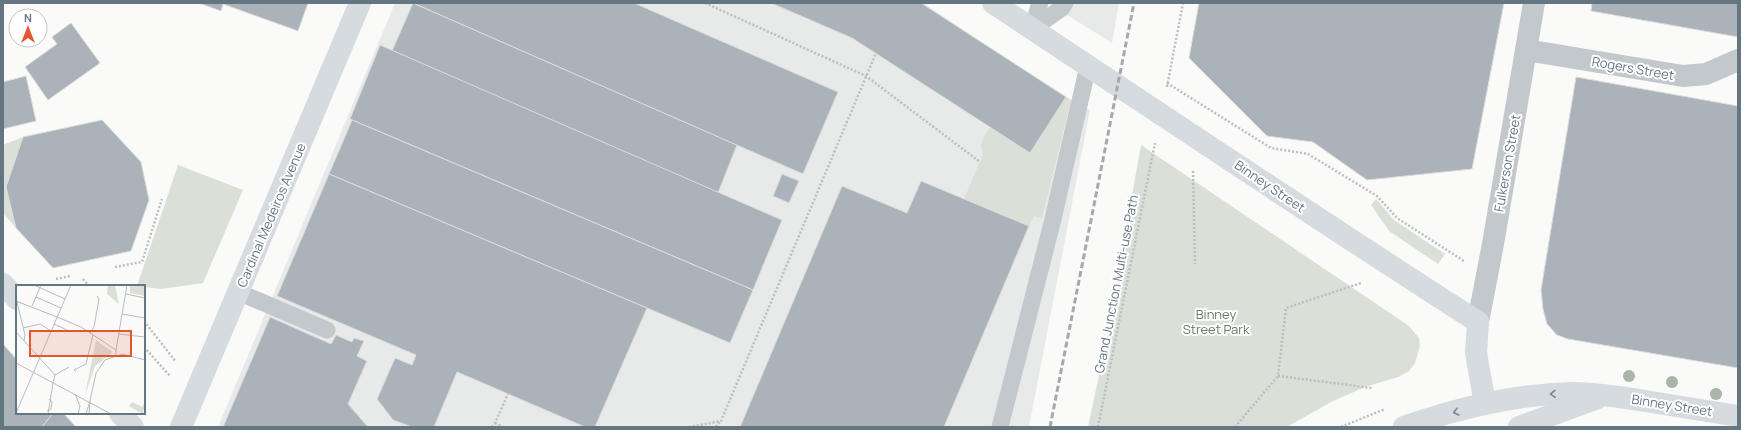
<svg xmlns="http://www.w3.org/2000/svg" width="1741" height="430" font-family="Manrope,sans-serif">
	<rect width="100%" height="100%" fill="#fafaf8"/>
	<g fill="#e8e9e9">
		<path d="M395 3H923L1062 95 1090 110 1029 427H218Z"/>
		<path d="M1048 3H1119L1112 43Z"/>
	</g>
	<g fill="#dadfd7">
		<path d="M1066 97 1071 100 1042 218 1034 216 1029 226 964 199 983 155 981 145 982 141 990 127 1030 153Z"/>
		<path d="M23 137 6 187 16 228 3 213V145Z"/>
		<path d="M1141 145 1409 326 1419 338 1420 346 1415 363 1409 371 1398 377 1365 387 1331 402 1287 427H1088L1104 352Z"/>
		<path d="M178 165 243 190 203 283 161 289 137 286Z"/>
		<path d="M1376 199 1394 220 1445 254 1438 264 1389 231 1371 205Z"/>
	</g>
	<g fill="#aab3b9" stroke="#dcdcda">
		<path d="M199 3H308L298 31 223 4 221 11Z"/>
		<path d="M413 3 737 145 718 193 392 51Z"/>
		<path d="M413 3H634L838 92 803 174Z"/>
		<path d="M771 3H921L1066 97 1030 153 852 38Z"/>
		<path d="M1199 3H1504L1472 169 1367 180 1313 142 1267 136 1189 58Z"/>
		<path d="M1592 3H1738V37L1591 11Z"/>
		<path d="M71 23 100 63 48 100 25 67 57 44 52 37Z"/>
		<path d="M380 45 782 220 753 290 350 119Z"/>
		<path d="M26 76 36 121 3 129V82Z"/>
		<path d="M1576 77 1738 106V368L1568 339 1557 335 1547 324 1543 309 1541 290Z"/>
		<path d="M102 120 141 162 149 200 131 251 53 268 16 228 6 187 23 137Z"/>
		<path d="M352 120 753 290 730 343 329 174Z"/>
		<path d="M329 174 647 308 595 427H585L457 372 434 427H412L393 420 377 399 395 358 412 365 416 355 277 296Z"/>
		<path d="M782 174 799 181 789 203 773 196Z"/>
		<path d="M921 181 1029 226 944 427H740L842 186 907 213Z"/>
		<path d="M270 317 331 344 336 335 352 342 354 338 364 341 357 356 367 361 348 404 368 427H223Z"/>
		<path d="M3 344 17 360V413H53L42 427H3Z"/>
		<path d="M53 413H63L76 427H42Z"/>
	</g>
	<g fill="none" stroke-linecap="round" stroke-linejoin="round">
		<g stroke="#bbbfc2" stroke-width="2.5" stroke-dasharray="2 2" stroke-linecap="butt">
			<path d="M705 3 866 76 980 162"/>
			<path d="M1167 83 1271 148 1308 154 1377 196 1397 218 1464 261"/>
			<path d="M1167 87 1183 3"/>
			<path d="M1193 171 1195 264"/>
			<path d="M115 267 142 262 162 199"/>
			<path d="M56 279 70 276"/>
			<path d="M83 279 89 286"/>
			<path d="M144 321 176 362"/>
			<path d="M144 347 170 376"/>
			<path d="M1278 376 1372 388"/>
			<path d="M495 423 503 427"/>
			<path d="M492 427 495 423 508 394"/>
			<path d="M689 427 721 421 876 53"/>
			<path d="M716 427 720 421"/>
			<path d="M1098 427 1155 143"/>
			<path d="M1235 427 1278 376 1286 308 1361 283"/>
			<path d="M1341 427 1385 409"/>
		</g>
		<g stroke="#c3c8cc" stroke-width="17">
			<path d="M1032 29 1062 8 1065 3"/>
			<path d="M1032 29 1040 3"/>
			<path d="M238 292 327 330"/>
			<path d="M1000 427 1053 219 1088 66"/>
		</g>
		<path stroke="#c3c8cc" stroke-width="22" d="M1526 50 1683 76 1706 74 1738 60"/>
		<path stroke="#c3c8cc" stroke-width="22" d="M1478 322 1493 244 1534 3"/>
		<g stroke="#d6dbdf" stroke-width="22">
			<path d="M993 3C1155 110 1315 218 1478 322L1476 353 1485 404"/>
			<path d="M181 427 360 3"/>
			<path d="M1404 427C1458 408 1516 394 1573 393 1597 393 1621 397 1645 401 1676 406 1707 411 1738 416"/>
			<path d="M1519 427 1598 398"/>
		</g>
		<g stroke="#d6dbdf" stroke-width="22">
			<path d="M3 284 17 299"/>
			<path d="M120 413 133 427"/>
		</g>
		<path stroke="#a2aab0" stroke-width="3" stroke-dasharray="6 3" stroke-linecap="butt" d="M1050 427 1134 3"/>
	</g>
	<g fill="#aab4a7">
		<circle cx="1629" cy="376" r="6"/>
		<circle cx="1672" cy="382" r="6"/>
		<circle cx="1716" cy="394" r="6"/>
	</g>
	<defs><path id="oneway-chevron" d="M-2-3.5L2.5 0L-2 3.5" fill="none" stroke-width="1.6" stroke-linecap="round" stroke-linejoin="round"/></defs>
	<g stroke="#768591">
		<use href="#oneway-chevron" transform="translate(1553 394) rotate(177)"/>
		<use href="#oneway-chevron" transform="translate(1456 412) rotate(166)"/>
	</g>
	<g text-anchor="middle" stroke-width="4" stroke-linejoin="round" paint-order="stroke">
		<g font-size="13" fill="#657683" stroke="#fff">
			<text transform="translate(1633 68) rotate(10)" y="5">Rogers Street</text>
			<text transform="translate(1507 163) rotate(-80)" y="5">Fulkerson Street</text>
			<text transform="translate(1270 186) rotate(34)" y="5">Binney Street</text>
			<text transform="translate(271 215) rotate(-67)" y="5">Cardinal Medeiros Avenue</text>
			<text transform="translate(1116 284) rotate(-79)" y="5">Grand Junction Multi-use Path</text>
			<text transform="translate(1672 405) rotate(9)" y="5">Binney Street</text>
		</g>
		<g font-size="13" fill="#687a64" stroke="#fff">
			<text x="1216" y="319">Binney<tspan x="1216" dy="15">Street Park</tspan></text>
		</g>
	</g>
	<g transform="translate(16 285)">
		<rect width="129" height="129" fill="#fafaf8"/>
		<path d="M92 0 99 1 103 19 91 9ZM114 0H129V11L114 8ZM80 55 97 67 79 81 69 110ZM116 117 126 122 129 117 127 129 113 121Z" fill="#dadfd7"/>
		<path fill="none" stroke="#b5bdc2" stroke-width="1" d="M18 0 49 14M110 9 129 13M20 12 45 23M0 13 9 50 8 56M0 16 41 32M16 21 25 0M106 29 129 33M41 32 65 42 100 65V70M38 39 51 45M7 43 24 39 35 46M0 47 39 90 37 98M74 48 78 42 83 14 81 11M103 49 129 52M100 65 111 0M0 78 95 129M60 87 58 85 70 79 77 50M39 90 53 82M59 109 64 121 62 129M74 116 80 88 89 75 106 69 129 75M31 126 35 124 36 117 33 114M0 128 55 0M32 129 37 98M70 129 74 116M73 129 74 117"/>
		<path fill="#e4572e" fill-opacity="0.15" stroke="#e4572e" stroke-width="2" d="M14 46H115V71H14Z"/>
		<rect width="129" height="129" fill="none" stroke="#657683" stroke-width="2"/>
	</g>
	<rect width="1741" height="430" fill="none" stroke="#657683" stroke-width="8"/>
	<g transform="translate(28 28)"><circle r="19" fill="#ffffff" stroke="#c1c8cd"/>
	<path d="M0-3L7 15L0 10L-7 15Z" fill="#e4572e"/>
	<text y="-6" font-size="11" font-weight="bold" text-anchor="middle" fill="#657683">N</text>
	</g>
</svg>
